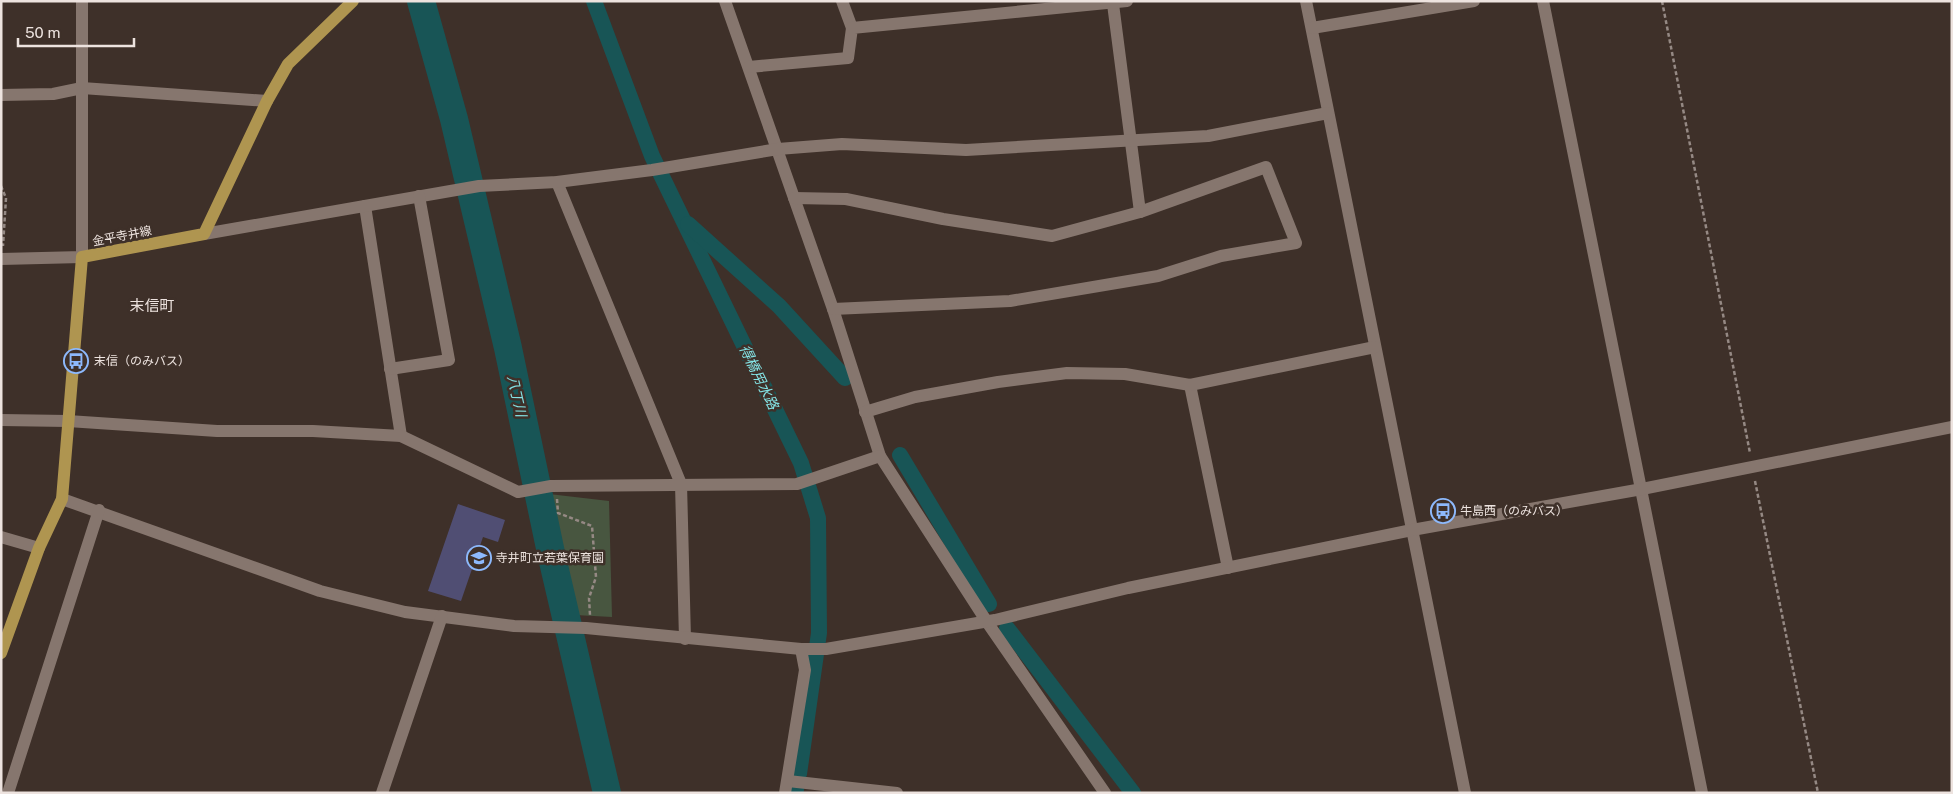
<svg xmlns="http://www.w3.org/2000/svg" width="1953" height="794" font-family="'Public Sans','Noto Sans JP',sans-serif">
	<rect width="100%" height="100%" fill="#3e3029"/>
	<path fill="#485640" d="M549 494 609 501 612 617 575 615Z"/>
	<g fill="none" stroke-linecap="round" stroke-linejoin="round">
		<g stroke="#185556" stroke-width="16">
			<path d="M594 1 652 156 801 463 818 518 819 633 799 774"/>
			<path d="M688 224 779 306 845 378"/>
			<path d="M900 455 989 604"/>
			<path d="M1007 628 1133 793"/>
			<path d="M795 793 796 789"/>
		</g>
		<path stroke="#185556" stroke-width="28" d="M421 1 454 119 508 348 551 553 607 793"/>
	</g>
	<path fill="#504e73" d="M458 504 505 520 498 542 483 537 461 601 428 591Z"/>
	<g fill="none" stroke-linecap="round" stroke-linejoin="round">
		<g stroke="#958984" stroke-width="2.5" stroke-dasharray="4 2.5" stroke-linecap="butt">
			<path d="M1662 1 1750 453"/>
			<path d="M1 186 6 198 3 246"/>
			<path d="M1755 481 1818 793"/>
			<path d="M557 499 558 513 592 526 596 577 589 598 590 615"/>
		</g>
		<g stroke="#86766e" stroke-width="12">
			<path d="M725 1 833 309 880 456 987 622 1105 793"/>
			<path d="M842 1 852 28"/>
			<path d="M1306 1 1465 793"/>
			<path d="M1543 1 1702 793"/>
			<path d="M1113 4 1140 212"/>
			<path d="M1312 28 1474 1"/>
			<path d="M749 67 848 58 852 28 1127 1"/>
			<path d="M1 95 53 94 82 88 267 101"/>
			<path d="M557 182 681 484 685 639"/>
			<path d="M794 198 846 199 943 219 1052 236 1140 212 1266 167 1296 243 1221 256 1158 276 1010 301 833 309"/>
			<path d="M365 206 401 436"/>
			<path d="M204 234 479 186 557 182 652 170 778 149 842 144 966 150 1208 136 1328 113"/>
			<path d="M1 259 82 257V1"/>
			<path d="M390 369 449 360 419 196"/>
			<path d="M1190 385 1228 568"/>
			<path d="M865 412 915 397 998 382 1067 373 1125 374 1190 385 1375 347"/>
			<path d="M1 420 68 421 217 431H313L401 436 518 492 551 486 797 484 880 456"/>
			<path d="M62 499 320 591 405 612 514 626 586 628 801 649H826L995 620 1128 588 1412 530 1642 489 1952 427"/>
			<path d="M1 537 39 548"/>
			<path d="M788 781 897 793"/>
			<path d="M8 793 99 510"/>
			<path d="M382 793 442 616"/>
			<path d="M785 793 805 670 801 649"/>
		</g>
		<path stroke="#af9550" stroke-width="12" d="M1 653 39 548 62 499 82 257 204 234 267 101 288 64 353 1"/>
	</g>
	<defs>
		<symbol id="bus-ring" viewBox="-11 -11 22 22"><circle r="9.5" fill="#3e3029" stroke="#8db9fc" stroke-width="1.5"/><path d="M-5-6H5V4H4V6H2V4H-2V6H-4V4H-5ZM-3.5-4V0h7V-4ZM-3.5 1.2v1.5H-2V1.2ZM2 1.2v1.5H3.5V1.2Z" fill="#8db9fc"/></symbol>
		<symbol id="school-ring" viewBox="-11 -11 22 22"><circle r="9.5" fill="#3e3029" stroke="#8db9fc" stroke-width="1.5"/><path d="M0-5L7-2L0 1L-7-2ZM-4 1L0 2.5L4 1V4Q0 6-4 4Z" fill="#8db9fc"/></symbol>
	</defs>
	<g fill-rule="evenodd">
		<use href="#bus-ring" x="62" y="347" width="28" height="28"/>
		<use href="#bus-ring" x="1429" y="497" width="28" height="28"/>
		<use href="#school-ring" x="465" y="544" width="28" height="28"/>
	</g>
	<g text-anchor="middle" stroke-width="5" stroke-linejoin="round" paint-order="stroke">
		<g font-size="12" fill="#ede3df" stroke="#3e3029">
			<text transform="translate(122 236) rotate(-11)" y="4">金平寺井線</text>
		</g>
		<g font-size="12" fill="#ede3df" stroke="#3e3029" text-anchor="start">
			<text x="94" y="365">末信（のみバス）</text>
			<text x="1460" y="515">牛島西（のみバス）</text>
			<text x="496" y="562">寺井町立若葉保育園</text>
		</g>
		<g font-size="14" font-style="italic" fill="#84e3e5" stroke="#3e3029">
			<text transform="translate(759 377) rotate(64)" y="5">得橋用水路</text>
			<text transform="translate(517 396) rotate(77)" y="5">八丁川</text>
		</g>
		<g font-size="15" fill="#ede3df" stroke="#3e3029">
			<text x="152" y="311">末信町</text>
		</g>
	</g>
	<rect width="1953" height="794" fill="none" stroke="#ede3df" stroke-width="5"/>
	<path d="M18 38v8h116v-8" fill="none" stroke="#ede3df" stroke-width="2.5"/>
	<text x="25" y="38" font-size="15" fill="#ede3df" stroke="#3e3029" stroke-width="4" paint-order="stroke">50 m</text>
</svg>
